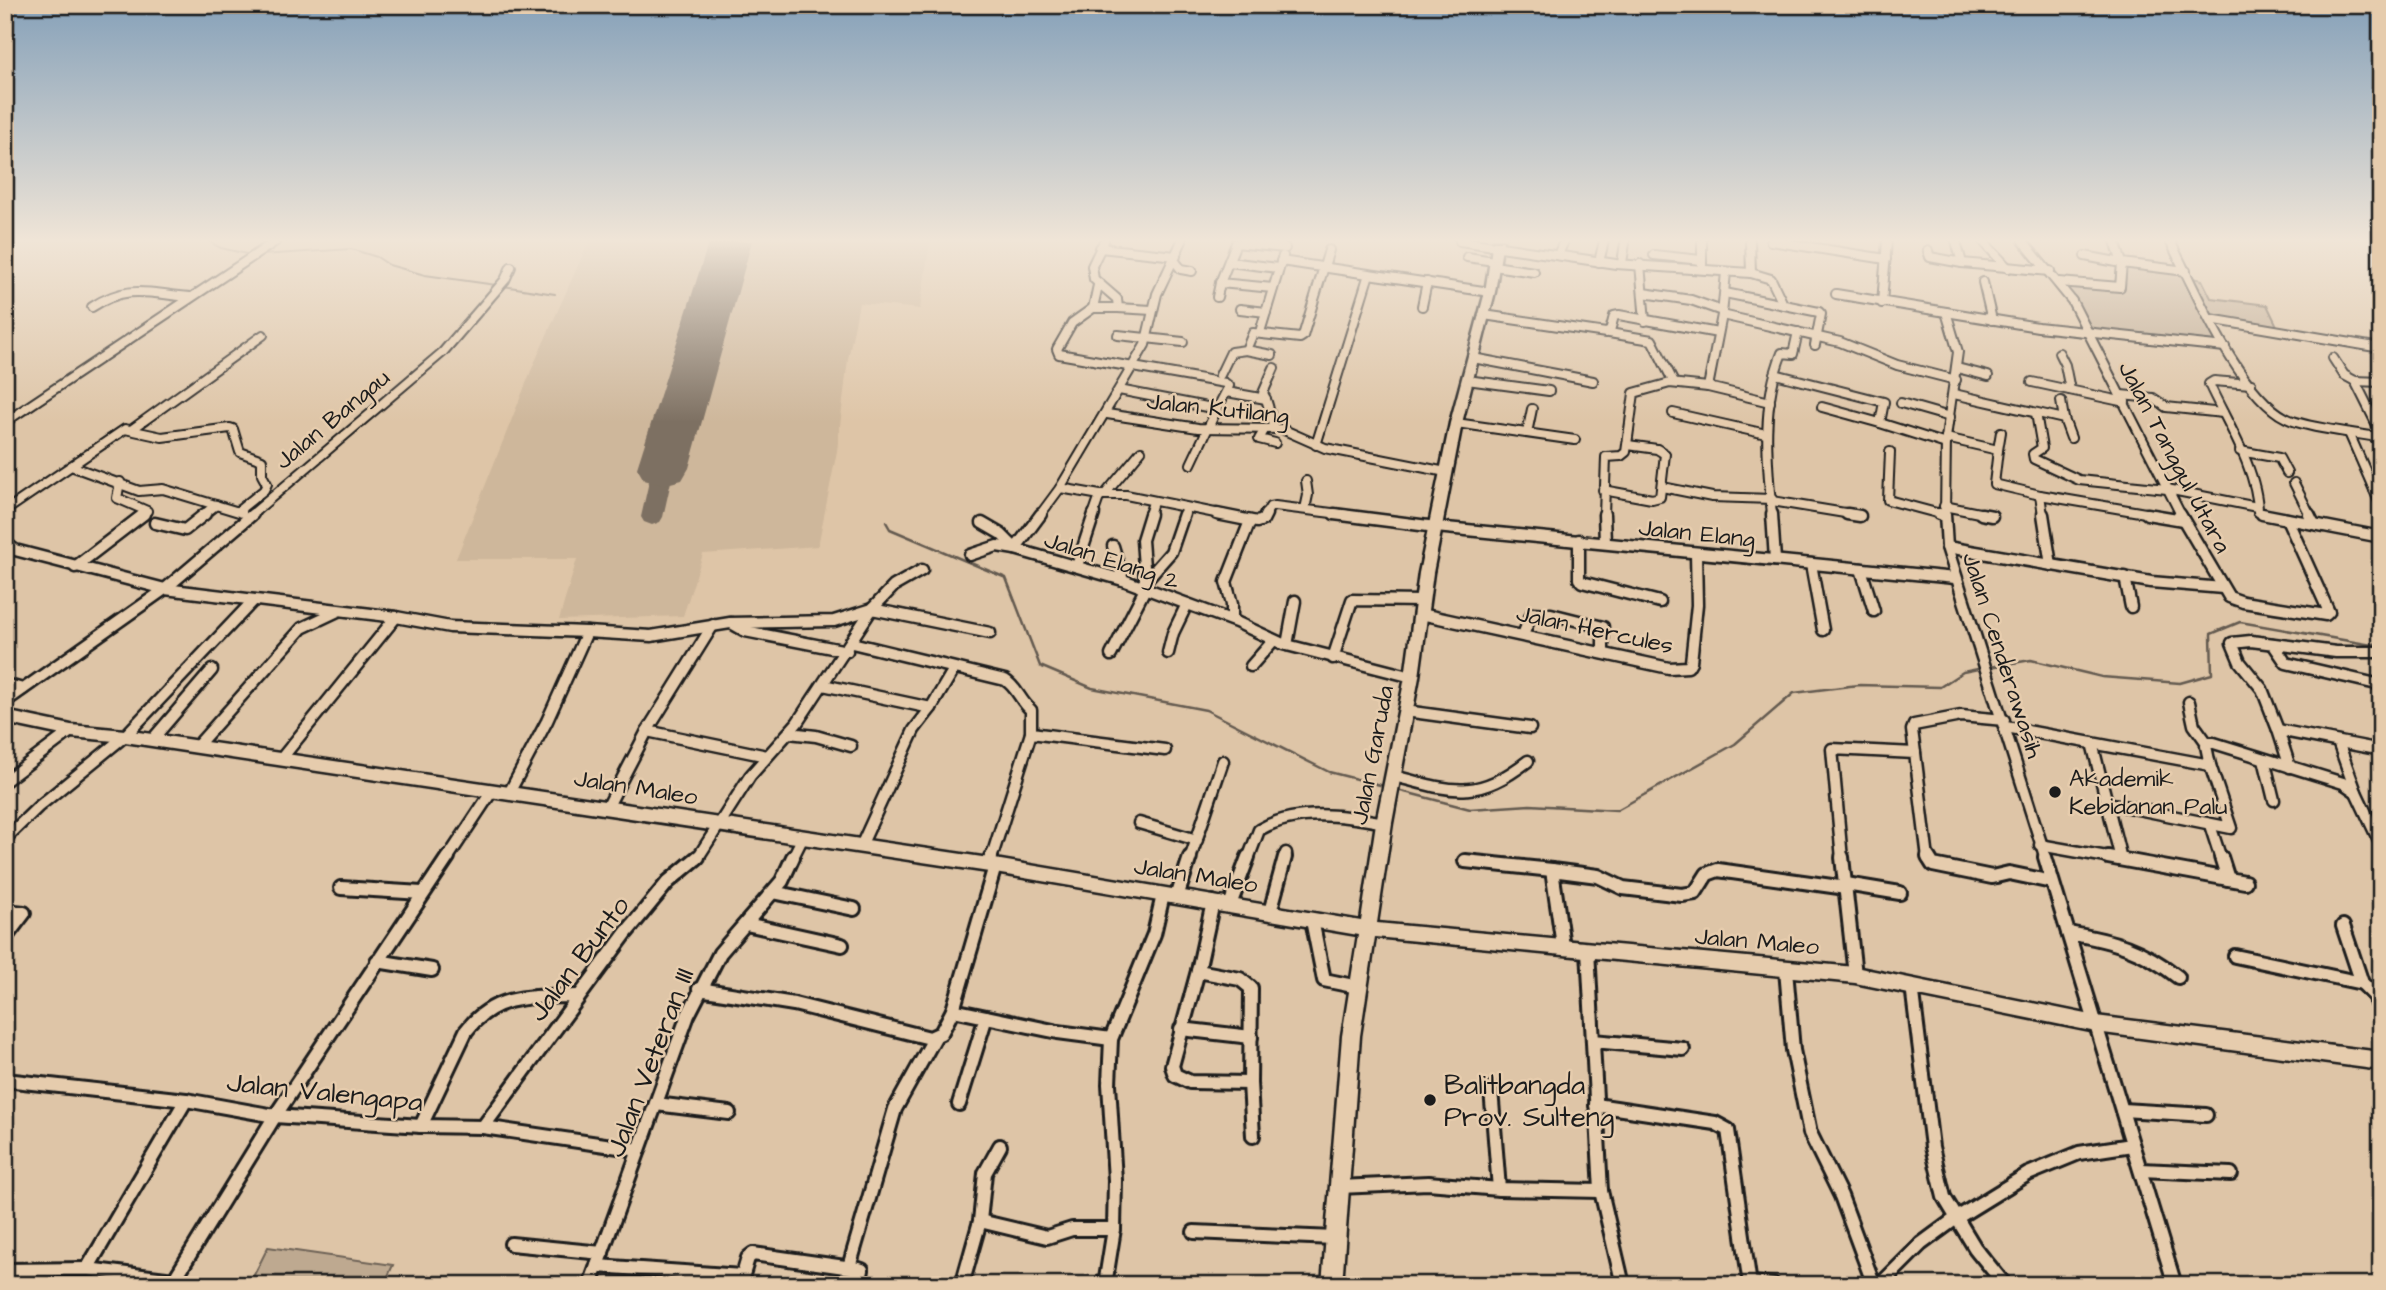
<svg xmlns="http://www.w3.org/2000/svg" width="2386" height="1290" font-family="'Architects Daughter',sans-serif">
	<rect width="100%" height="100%" fill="#dec5a7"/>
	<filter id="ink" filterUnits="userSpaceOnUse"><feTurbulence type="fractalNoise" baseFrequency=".0143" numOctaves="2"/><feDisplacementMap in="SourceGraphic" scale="14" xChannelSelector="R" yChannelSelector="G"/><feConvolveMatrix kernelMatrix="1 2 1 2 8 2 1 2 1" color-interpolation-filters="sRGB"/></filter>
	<g filter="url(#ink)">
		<path fill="#ceb79b" d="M589 241H930L920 309 859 303 848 359 837 451 818 546 703 554 683 616 559 620 577 559H456L533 366Z"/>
		<g fill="#bea990" stroke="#6d6256" stroke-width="2">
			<path d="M2124 265 2185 271 2188 277 2202 280 2211 298 2267 305 2279 330 2211 319 2226 348 2087 332 2061 282 2123 287Z"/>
			<path d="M268 1247 393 1265 384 1285H249Z"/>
		</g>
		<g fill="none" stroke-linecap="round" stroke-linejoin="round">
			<g stroke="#645a50" stroke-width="2">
				<path d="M208 241 221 248 251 255"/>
				<path d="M261 255 351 249 377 257 389 265 425 275 496 285"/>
				<path d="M503 286 555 294"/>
			</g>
			<g stroke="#645a50" stroke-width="2.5">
				<path d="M886 522 890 529 1006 578 1040 666 1092 688 1206 710 1329 772 1384 786"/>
				<path d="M1990 667 2031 660 2102 677 2180 683 2212 674 2211 634 2240 622 2372 645 2381 641"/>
				<path d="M1397 790 1470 809 1530 805 1617 810 1735 744 1794 693 1858 685 1940 687 1963 672 1983 668"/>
			</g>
			<path fill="#7d7062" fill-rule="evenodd" d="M663 461 671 463 674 468 663 517 660 522 652 525 644 522 641 517 652 468 655 463Z"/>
			<path fill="#7d7062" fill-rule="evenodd" d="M709 241H752L689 468 682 480 663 485 644 480 637 468Z"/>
			<defs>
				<g id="street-far2">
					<path d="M1104 241 1092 266 1094 279 1117 299 1118 308 1152 310"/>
					<path d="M1460 241 1616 264 1751 273 1771 279 1783 304"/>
					<path d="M1702 241V265"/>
					<path d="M1750 241 1751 273"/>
					<path d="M1771 241 1886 259"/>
					<path d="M1956 241 1962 263 2050 271"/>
					<path d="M1983 241 2008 268"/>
					<path d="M2023 241 2072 301 2181 515"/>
					<path d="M2170 241C2195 289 2238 394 2286 418 2305 428 2358 433 2381 438"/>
					<path d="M1100 248 1176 256"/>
					<path d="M1928 251 1930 257 1962 263"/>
					<path d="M1558 255 1564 241"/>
					<path d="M1654 255 1701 260"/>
					<path d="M2085 256 2122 263 2115 241"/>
					<path d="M1467 257 1494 261"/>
					<path d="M1174 260 1181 269 1192 271"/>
					<path d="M1281 261 1490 292"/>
					<path d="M1229 262 1278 268"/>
					<path d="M1599 262 1604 241"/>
					<path d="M1622 263 1625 243"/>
					<path d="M1640 264 1645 321"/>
					<path d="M1494 266 1534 272"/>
					<path d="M1726 272 1722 315 1708 387 1770 402"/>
					<path d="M1983 282 1992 320"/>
					<path d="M2059 282 2120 287 2122 263 2186 271"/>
					<path d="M1098 285 1093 308H1118"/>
					<path d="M1273 288 1220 283 1236 243 1285 248"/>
					<path d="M1643 293 1691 300 1722 311"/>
					<path d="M1725 293 1819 312 1821 314 1815 345"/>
					<path d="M1836 294 2038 327 2225 347"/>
					<path d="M1217 297 1220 283"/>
					<path d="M1882 303 1887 241"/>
					<path d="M1422 306 1427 282"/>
					<path d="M92 307C129 283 150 294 190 297"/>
					<path d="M1093 308 1072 323 1057 349 1059 354 1225 383 1229 386 1217 409"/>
					<path d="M1240 309 1266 312"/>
					<path d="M1484 315 1606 333 1610 331 1614 316 1619 315 1718 333"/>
					<path d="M1722 315 1840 342 1897 365 1956 380"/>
					<path d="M2210 319 2381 348"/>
					<path d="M1260 332 1283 256"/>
					<path d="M1609 333 1652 340 1673 381"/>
					<path d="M1118 335 1183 342"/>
					<path d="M2059 353 2065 365 2070 390"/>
					<path d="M1272 355 1246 350 1253 333 1300 338 1303 336 1329 250"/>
					<path d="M1473 358 1593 381"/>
					<path d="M2333 358 2344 375 2355 381"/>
					<path d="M1274 368 1263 393C1271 407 1268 414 1274 428"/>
					<path d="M1957 368 1988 376"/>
					<path d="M1775 374 1884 402 1880 423 1822 407"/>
					<path d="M1220 375 1231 352 1246 350"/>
					<path d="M1467 380 1549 391"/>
					<path d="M2355 381 2381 433"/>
					<path d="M2355 381 2381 382"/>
					<path d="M2032 382 2125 402"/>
					<path d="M2251 384 2214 381 2209 384C2226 421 2258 471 2258 512L2266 515"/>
					<path d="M1119 390 1217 409 1191 464"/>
					<path d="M1227 392 1266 399"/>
					<path d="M1954 394 2064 419 2071 438"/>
					<path d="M2121 395 2153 398 2166 407 2223 413"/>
					<path d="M2061 401 2064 419"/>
					<path d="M1901 403 1950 417"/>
					<path d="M1673 413 1766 434"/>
					<path d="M2036 413 2042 448 2033 454 2034 459 2079 480 2167 489 2257 507"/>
					<path d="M1107 414 1198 428 1282 429 1325 448 1446 472"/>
					<path d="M5 422 276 241"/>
					<path d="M1456 423 1575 440"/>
					<path d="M1880 423 1946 444"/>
					<path d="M1265 429 1259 439 1275 443"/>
					<path d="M131 430 263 335"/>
					<path d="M1527 433 1532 409"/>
					<path d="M2349 433 2374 490"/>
					<path d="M1946 438 1998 450 1994 484 2040 495"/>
					<path d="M1316 445 1369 274"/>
					<path d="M1998 450 2001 432"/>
					<path d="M2240 451 2279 458 2287 473"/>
					<path d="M1890 452 1888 500 1944 515"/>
					<path d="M71 466 125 429 162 437 230 428 233 429 240 452 262 460V475L267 484 264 490 238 511"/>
					<path d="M120 482 117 498 147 511 141 515"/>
					<path d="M2294 483 2310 515"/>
					<path d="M1662 487 1712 497 1772 499"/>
					<path d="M1060 488 1100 495H1126L1225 515"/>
					<path d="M1603 490 1652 499 1660 497 1665 454 1657 449 1628 445"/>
					<path d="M2381 491 2374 490 2381 506"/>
					<path d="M1106 493 1141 451"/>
					<path d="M1772 501 1857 515"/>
					<path d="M1944 506 1989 515"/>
					<path d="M1305 509 1308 495 1306 481"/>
					<path d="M5 511 71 466 139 491 163 489 242 513"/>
					<path d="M203 515 216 505"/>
					<path d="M251 515 443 352 505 280 511 267"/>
					<path d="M1040 515 1060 488 1145 345 1157 294 1182 241"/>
					<path d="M1093 515 1100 495"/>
					<path d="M1149 515 1153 502"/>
					<path d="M1184 515 1186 509"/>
					<path d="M1265 515 1270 507 1275 506 1348 515"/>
					<path d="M1604 515 1606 457 1621 456 1626 452 1634 393 1670 383 1708 387"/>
					<path d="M1772 515C1767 461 1761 405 1782 353L1793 354 1798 332"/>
					<path d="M1945 515 1946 438 1958 352 1946 312"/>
					<path d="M2043 515 2040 495 2157 515"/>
				</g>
				<g id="street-far1">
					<path d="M1041 514 1015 549 1123 580 1236 622 1283 644 1412 677"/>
					<path d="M1217 514 1257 522 1263 520 1266 514"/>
					<path d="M1334 514 1436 527 1955 578"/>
					<path d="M1604 514 1605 543"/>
					<path d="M1772 514 1775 560"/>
					<path d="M1847 514 1860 516"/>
					<path d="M1939 514 1944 515"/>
					<path d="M1945 514 1947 547 2046 859"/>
					<path d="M1981 514 1992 516"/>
					<path d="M2043 514 2051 565"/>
					<path d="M2147 514 2183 520"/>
					<path d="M2180 514 2229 597 2243 602 2326 615 2329 612 2287 519"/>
					<path d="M2262 514 2381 537"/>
					<path d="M2309 514 2314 524"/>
					<path d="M155 523 185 530 205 514"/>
					<path d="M982 523 1001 534 1015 548"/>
					<path d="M1579 540V579L1582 582 1660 602"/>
					<path d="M5 542 15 550 165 589 396 617 450 627 587 632"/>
					<path d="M1113 546 1123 580"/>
					<path d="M1947 547 2151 582 2223 588"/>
					<path d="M970 555 997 546 1015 549"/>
					<path d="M1811 564 1823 630"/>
					<path d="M1077 566 1094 514"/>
					<path d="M75 567 144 514"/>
					<path d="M1861 569 1874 611"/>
					<path d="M2125 577 2131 607"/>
					<path d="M1145 580 1142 540 1150 514"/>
					<path d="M1140 587 1171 552 1184 514"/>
					<path d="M1421 614 1669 668 1688 667 1691 662 1697 605 1696 553"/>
					<path d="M1232 620V604L1226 582 1250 521"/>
					<path d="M731 623 745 631 847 651"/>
					<path d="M1523 635 1532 613 1551 614 1603 627V653"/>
					<path d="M852 643 1005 680C1017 687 1020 701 1031 710V733L991 859"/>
					<path d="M2273 644 2286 663 2381 685"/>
					<path d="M1287 645 1295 601"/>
					<path d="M1168 653 1173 633 1187 604"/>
					<path d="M1111 655 1145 589"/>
					<path d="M1333 658 1352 600 1422 601"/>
					<path d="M1251 666 1273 641"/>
					<path d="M5 684 23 689"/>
					<path d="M823 685 931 708"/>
					<path d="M5 702 165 589 253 514"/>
					<path d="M2189 702 2194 725 2207 743"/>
					<path d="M1405 711 1530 728"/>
					<path d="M2006 727 2210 765 2206 746 2207 743H2214L2343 783 2356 792"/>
					<path d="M2278 730 2262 689 2240 662 2232 643 2251 641 2336 652H2381"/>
					<path d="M647 731 767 756"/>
					<path d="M789 733 816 736 851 746"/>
					<path d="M1031 733 1165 750"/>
					<path d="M152 740 212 670"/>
					<path d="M2338 742 2356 792 2381 845"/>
					<path d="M2092 743 2121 859"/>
					<path d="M197 746 302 628 338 611"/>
					<path d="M1915 753 1912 730 1914 725 1961 716 2004 720"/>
					<path d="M281 759 396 617"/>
					<path d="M2264 759 2274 800"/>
					<path d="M2290 767 2278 730 2381 750"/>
					<path d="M1394 776C1454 792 1476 801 1528 761"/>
					<path d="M5 781 71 731"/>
					<path d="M509 793 547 721 587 632 651 636 730 623 834 621 872 609 990 633"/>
					<path d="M2108 803 2231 828 2210 765"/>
					<path d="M607 808 647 731 713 625"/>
					<path d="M1139 823 1197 840"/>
					<path d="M2210 825 2221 859"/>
					<path d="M5 839 38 807 125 736 254 600"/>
					<path d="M2040 845 2118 859"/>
					<path d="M861 846 914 730 931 708 954 669"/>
					<path d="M447 859 492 791"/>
					<path d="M697 859 750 776 797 723 872 609 894 586 922 570"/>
					<path d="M792 859 803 837"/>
					<path d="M1190 859 1223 761"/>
					<path d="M1248 859 1259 830C1296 808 1344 815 1384 823"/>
					<path d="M1284 859 1286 853"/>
					<path d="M1842 859 1832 749 1915 753 1928 859"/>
				</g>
				<g id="street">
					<path d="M1842 857 1855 975"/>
					<path d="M1928 857 1933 865 1992 877 2009 873 2052 882"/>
					<path d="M2045 857 2175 1285"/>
					<path d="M2108 857 2245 882"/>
					<path d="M2221 857 2228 879"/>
					<path d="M1465 861 1552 870"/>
					<path d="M989 865 991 857"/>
					<path d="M1846 884 1900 893"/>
					<path d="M341 888 422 893"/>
					<path d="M773 892 854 909"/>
					<path d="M1177 897 1190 857"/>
					<path d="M1213 902 1198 971 1240 979 1251 988 1250 1083 1253 1136"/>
					<path d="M1230 905 1248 857"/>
					<path d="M5 911 24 913 5 938"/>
					<path d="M1270 912 1285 857"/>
					<path d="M1312 920 1324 980 1358 987"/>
					<path d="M746 924 842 945"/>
					<path d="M2343 926 2362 983 2374 995 2381 1015"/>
					<path d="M2068 933C2114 941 2141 948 2178 977"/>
					<path d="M1563 946 1552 870 1598 876 1623 888 1682 895 1695 893 1707 874 1718 870 1846 888"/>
					<path d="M1588 950 1601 1191 1623 1285"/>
					<path d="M2235 956 2362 983"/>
					<path d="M377 961 432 970"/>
					<path d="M1786 970 1793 1050 1810 1133 1841 1196 1874 1285"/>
					<path d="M1198 971 1172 1066 1175 1075 1190 1082 1250 1083"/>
					<path d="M1912 986 1932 1147 1944 1197 1975 1248 2005 1285"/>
					<path d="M699 989 794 1004 930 1038 941 1033 953 1010 1058 1032 1111 1039"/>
					<path d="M953 1010 995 866"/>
					<path d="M1181 1029 1251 1037"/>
					<path d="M1593 1041 1683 1049"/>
					<path d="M5 1080 186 1100 275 1116 421 1126 483 1127 639 1150"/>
					<path d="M1491 1089 1499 1189"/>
					<path d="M656 1104 729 1113"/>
					<path d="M959 1104 986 1017"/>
					<path d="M1596 1105 1715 1123 1728 1130 1750 1285"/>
					<path d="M2122 1110 2206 1115"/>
					<path d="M421 1126 466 1031C496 992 534 997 579 996"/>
					<path d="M483 1127 626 933 668 882 698 857"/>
					<path d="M2141 1170 2231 1174"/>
					<path d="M1339 1187 1428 1183 1499 1189 1601 1191"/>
					<path d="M980 1221 985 1173 1000 1146"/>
					<path d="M1194 1232 1335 1238"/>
					<path d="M511 1244 602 1253"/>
					<path d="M597 1266 742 1276"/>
					<path d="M849 1267 895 1109 935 1037"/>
					<path d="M87 1269 186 1100"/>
					<path d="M5 1270 87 1269 174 1280"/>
					<path d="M1750 1283 1774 1285"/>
					<path d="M171 1285 275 1116 448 857"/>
					<path d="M590 1285 688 1015 720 953 782 881 793 857"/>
					<path d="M740 1285 748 1258 753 1254 859 1269 862 1270 859 1285"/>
					<path d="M962 1285 980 1221 1047 1237 1072 1229H1114"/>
					<path d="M1105 1285 1114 1229 1115 1180 1109 1084 1111 1039 1154 934 1163 895"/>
					<path d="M1880 1285 1921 1244 1955 1219 2028 1174 2079 1153 2132 1145"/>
				</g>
				<path id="secondary" d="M1493 241H1503L1495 292 1462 423 1433 573 1419 677 1392 823 1377 923 1855 967 2096 1016 2381 1052V1070L2096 1032 1855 983 1375 937 1360 1036 1342 1285H1322L1342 1036 1358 935 989 872 125 742 71 737 5 723V711L71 725 125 730 989 858 1361 921 1376 823 1405 677 1419 573 1450 423 1485 292Z"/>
			</defs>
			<use href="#street-far2" stroke="#1c1c1c" stroke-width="12"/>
			<use href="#street-far1" stroke="#1c1c1c" stroke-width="15"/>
			<use href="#street" stroke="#1c1c1c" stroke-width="18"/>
			<use href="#secondary" stroke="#1c1c1c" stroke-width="5"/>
			<use href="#street-far2" stroke="#e6ccad" stroke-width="8"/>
			<use href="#street-far1" stroke="#e6ccad" stroke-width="10"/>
			<use href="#street" stroke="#e6ccad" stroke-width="12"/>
			<use href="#secondary" fill="#e6ccad" fill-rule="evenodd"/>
		</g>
	</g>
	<linearGradient id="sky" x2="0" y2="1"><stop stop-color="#86a1b9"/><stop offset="0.57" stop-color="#f0e5d7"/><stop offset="1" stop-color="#f0e5d7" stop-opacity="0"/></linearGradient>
	<rect width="2386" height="422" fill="url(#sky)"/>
	<g fill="#1c1c1c" stroke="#e6ccad" stroke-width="2.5">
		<circle cx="2055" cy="792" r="7"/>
		<circle cx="1430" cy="1100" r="7"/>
	</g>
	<g text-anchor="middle" stroke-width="5" stroke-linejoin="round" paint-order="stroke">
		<g font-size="24" fill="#1c1c1c" stroke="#e6ccad">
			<text transform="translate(1218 408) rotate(6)" y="8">Jalan Kutilang</text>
			<text transform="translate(332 419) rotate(-40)" y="8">Jalan Bangau</text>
			<text transform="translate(2175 457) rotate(62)" y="8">Jalan Tanggul Utara</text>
			<text transform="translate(1697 533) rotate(6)" y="8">Jalan Elang</text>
			<text transform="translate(1112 560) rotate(18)" y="8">Jalan Elang 2</text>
			<text transform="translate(1595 629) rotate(12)" y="8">Jalan Hercules</text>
			<text transform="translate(2003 655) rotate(72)" y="8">Jalan Cenderawasih</text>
			<text transform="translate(1372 755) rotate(-79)" y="8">Jalan Garuda</text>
			<text transform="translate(636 787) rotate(9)" y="8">Jalan Maleo</text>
			<text transform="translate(1196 875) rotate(9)" y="8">Jalan Maleo</text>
			<text transform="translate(1757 941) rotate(5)" y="8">Jalan Maleo</text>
		</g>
		<g font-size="24" fill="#1c1c1c" stroke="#e6ccad" text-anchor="start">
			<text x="2069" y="786">Akademik<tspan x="2069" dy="28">Kebidanan Palu</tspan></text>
		</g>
		<g font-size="28" fill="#1c1c1c" stroke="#e6ccad">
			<text transform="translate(578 958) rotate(-53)" y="10">Jalan Bunto</text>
			<text transform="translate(649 1062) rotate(-69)" y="10">Jalan Veteran III</text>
			<text transform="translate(325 1091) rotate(6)" y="10">Jalan Valengapa</text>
		</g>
		<g font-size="28" fill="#1c1c1c" stroke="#e6ccad" text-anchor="start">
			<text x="1444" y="1094">Balitbangda<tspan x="1444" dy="32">Prov. Sulteng</tspan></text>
		</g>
	</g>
	<rect width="2386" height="1290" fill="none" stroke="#e6ccad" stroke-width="28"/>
	<rect x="14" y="14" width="2358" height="1262" fill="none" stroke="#1c1c1c" stroke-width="2.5" filter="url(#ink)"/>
</svg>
